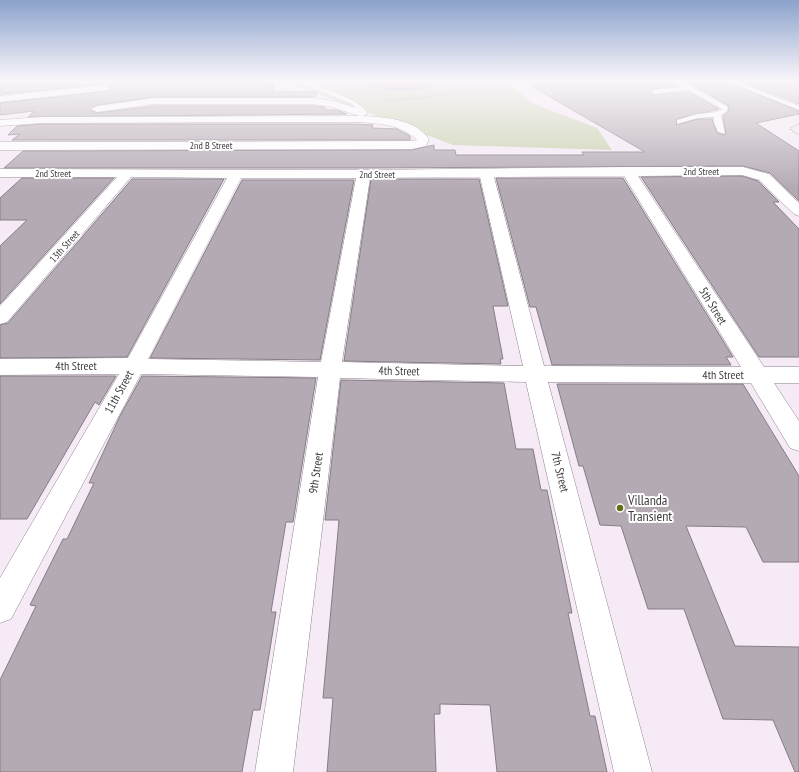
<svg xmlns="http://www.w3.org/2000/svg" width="799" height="772" font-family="'PT Sans Narrow',sans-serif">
	<rect width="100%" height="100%" fill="#f5eaf5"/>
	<path fill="#c8d1ad" d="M241 80H503L534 104 597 128 612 150 453 145 287 82Z"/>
	<path fill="#a187a1" d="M360 80H434L432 87C406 93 386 92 362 84Z"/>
	<g fill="#b4aab4" stroke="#867d86">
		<path d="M0 80 275 82 272 91 317 92 315 97H154L97 105 90 110 97 113 154 106H313L325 107V110H337L347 114 28 117 34 111 0 115V103L109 91 111 88 105 84 0 94Z"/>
		<path d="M521 80H671L679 86 654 89 650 92 654 95 689 92 719 109 677 119 676 125 698 119H712L717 133 725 135 726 134 723 116 728 112 729 106 684 80H723L799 111V114L756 123 799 151V201L770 173 743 166 364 168H4L23 151 412 150 434 145V150H455L456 155H584L582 152H645Z"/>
		<path d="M738 80H799V104Z"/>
		<path d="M43 124H352L373 125 372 128 397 129 410 136V140H12L20 134 8 135 17 126Z"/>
		<path d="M742 176 758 181 779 202H773L799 229V357H759L641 177Z"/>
		<path d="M22 178H114L0 304V246L27 220H0V198Z"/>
		<path d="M496 178H623L733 357H726L731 365H552L536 307H530Z"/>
		<path d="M132 179H224L127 357 0 358V325L8 323Z"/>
		<path d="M371 179H479L508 306H493L503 359H500L501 364 344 361Z"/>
		<path d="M242 180H354L320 360 150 358Z"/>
		<path d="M0 376H116L99 405 95 402 27 519H0Z"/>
		<path d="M142 376 316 378 293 522H286L271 612H276L260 710H253L242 772H0V680L36 606 30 605 63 539H67L94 483H89L120 416Z"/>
		<path d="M341 380 504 383 516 449H533L541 490H547L572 613H568L590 716H595L607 772H497L490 705 440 704V714H434L436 772H327L333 698H323L339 520H325Z"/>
		<path d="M557 384H743L799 476V562H763L746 527 686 526 735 646 799 647V772H795L773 720 723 719 684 609H648L621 526 600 525 583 466H579Z"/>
	</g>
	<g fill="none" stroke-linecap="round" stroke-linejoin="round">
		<defs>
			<g id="service">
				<path d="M291 80H300C313 85 365 100 366 113L359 115 358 111 352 104Z"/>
				<path d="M672 80H680L728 107 727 111 721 115 725 134 718 132 714 123V117L698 118 677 124V120L697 114 716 112 722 109 689 90 654 94 651 92 654 90 683 87Z"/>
				<path d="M724 80H733L799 106V110Z"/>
			</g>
			<g id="minor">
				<path d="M105 85 110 88 109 90 0 102V96Z"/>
				<path d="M154 98H313L334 101 366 111 368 113 363 116C385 117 415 119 429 139L426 146 412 149 0 150V142L412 141 417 140C400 123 374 123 352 122L43 123 0 126V120L43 117 360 116 332 107 313 104H154L97 112 91 109 97 106Z"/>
				<path d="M628 167H743L769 174 799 203V216L794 214 759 180 742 175 638 176 764 367H799V383H774L799 421V451L790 448 751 383 548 382 652 772H614L526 382 340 378 293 772H255L318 377 141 374 11 619 0 623V578L119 374 0 375V359L128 358 227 178 131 177 7 322 0 324V306L117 177H0V169L364 170ZM624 176 741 367 544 366 494 177ZM480 177 523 366 342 362 370 178ZM241 178H356L321 362 148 359Z"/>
			</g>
		</defs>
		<use href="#service" stroke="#8e858e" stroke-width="1"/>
		<use href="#minor" stroke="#8e858e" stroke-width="1"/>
		<g stroke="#928b92" stroke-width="1.5" stroke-dasharray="1 1.5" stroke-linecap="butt">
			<path d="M383 101 430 97 479 84 481 81 479 80"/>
			<path d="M799 124 791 128V130L799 135"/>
		</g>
		<use href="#service" fill="#fff" fill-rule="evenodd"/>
		<use href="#minor" fill="#fff" fill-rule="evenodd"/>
	</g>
	<linearGradient id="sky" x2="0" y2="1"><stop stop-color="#8ba2cc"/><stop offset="0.43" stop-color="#faf6fa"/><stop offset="1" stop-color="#faf6fa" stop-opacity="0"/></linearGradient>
	<rect width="799" height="188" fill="url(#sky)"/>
	<circle fill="#626f1a" stroke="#fff" stroke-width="1.5" cx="620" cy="508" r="4"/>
	<g text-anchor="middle" stroke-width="4" stroke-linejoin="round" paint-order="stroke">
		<g font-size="10" fill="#3f3b3f" stroke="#fff">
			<text x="211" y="149">2nd B Street</text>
			<text x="701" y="175">2nd Street</text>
			<text x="53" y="177">2nd Street</text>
			<text x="377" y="178">2nd Street</text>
			<text transform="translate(64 246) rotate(-48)" y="4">13th Street</text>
		</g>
		<g font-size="12" fill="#3f3b3f" stroke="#fff">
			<text transform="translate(713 306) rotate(58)" y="4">5th Street</text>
			<text x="76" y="370">4th Street</text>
			<text transform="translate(399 371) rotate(1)" y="4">4th Street</text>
			<text x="723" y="379">4th Street</text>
			<text transform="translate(119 392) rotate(-61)" y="4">11th Street</text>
			<text transform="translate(560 472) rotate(76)" y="4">7th Street</text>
			<text transform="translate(316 473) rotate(-82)" y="4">9th Street</text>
		</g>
		<g font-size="14" fill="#3f3b3f" stroke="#fff" text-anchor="start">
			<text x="628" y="505">Villanda<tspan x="628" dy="16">Transient</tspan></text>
		</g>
	</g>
</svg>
